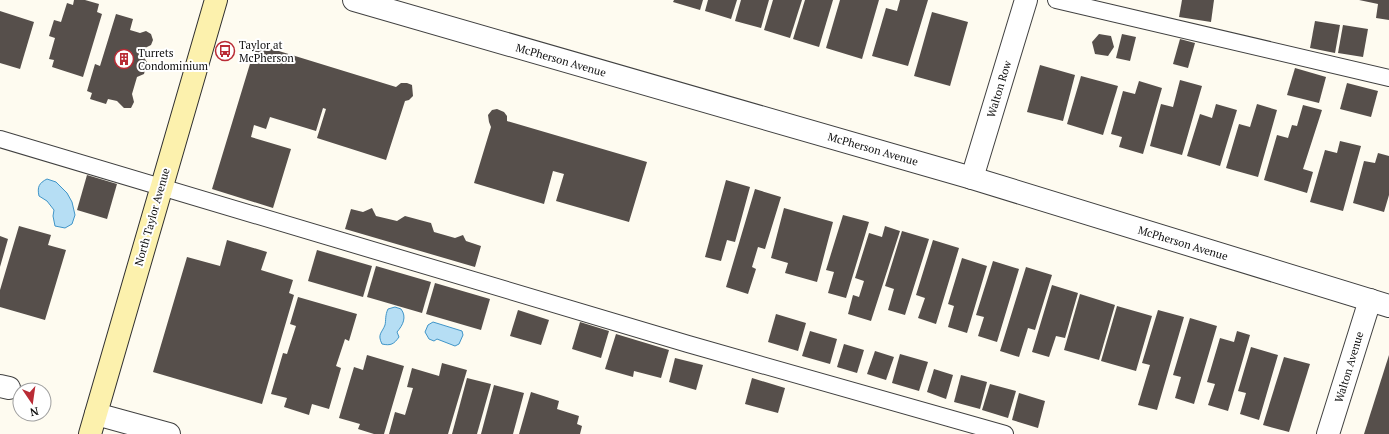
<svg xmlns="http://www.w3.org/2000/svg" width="1389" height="434" font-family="'PT Serif',serif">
	<rect width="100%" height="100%" fill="#fefbf0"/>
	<g fill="#b6def4" stroke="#4095c8">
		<path d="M47 179 56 182 67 193 72 202 75 215 72 224 65 228 55 226 53 216 54 210 47 201 39 196C37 187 39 183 47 179Z"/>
		<path d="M395 307 401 309C407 317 403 325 397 332L399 337C394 344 391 346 382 344 377 334 382 333 385 325 386 321 385 315 388 309Z"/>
		<path d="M433 322 462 331 463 335 459 344 455 346 437 339 434 341 429 339 425 332 428 325Z"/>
	</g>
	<g fill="#564f4b">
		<path d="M74 0H85L99 4 97 12 102 14 83 77 52 67 54 60 49 59 55 38 49 36 54 20 61 22 67 3 73 5Z"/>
		<path d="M674 0H703L700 10 673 2Z"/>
		<path d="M708 0H737L731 19 705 11Z"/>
		<path d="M741 0H769L761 28 735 21Z"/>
		<path d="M773 0H802L790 38 764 30Z"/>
		<path d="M805 0H833L819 47 793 39Z"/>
		<path d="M840 0H879L862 59 826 48Z"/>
		<path d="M900 0H928L908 66 872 56 886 8 897 11Z"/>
		<path d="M1182 0H1214L1211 22 1179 17Z"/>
		<path d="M1359 0H1389V20L1376 18 1378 4Z"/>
		<path d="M0 11 34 22 20 69 0 63Z"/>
		<path d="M932 12 968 22 950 86 914 76Z"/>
		<path d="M116 14 133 19 130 30 140 33 146 31 151 34 153 40 151 45 145 48 143 56 147 62 144 74 137 77 132 94 134 102 131 108H124L117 101 108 99 106 104 90 99 92 93 87 91 95 64 100 66Z"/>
		<path d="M1315 21 1340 25 1335 53 1310 48Z"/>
		<path d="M1343 25 1368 29 1363 57 1338 53Z"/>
		<path d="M1099 34 1111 36 1114 47 1108 56 1095 54 1092 42Z"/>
		<path d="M1122 34 1136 37 1130 61 1116 58Z"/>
		<path d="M1180 39 1195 43 1188 68 1173 64Z"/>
		<path d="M256 44 396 87 401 83H407L412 85 413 96 409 100 405 101 386 160 317 138 326 109 323 108 316 131 270 117 266 129 254 125 251 137 291 149 273 208 212 189Z"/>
		<path d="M1040 65 1075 75 1063 121 1027 112Z"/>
		<path d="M1295 68 1326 77 1319 103 1287 95Z"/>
		<path d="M1081 76 1118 86 1103 135 1067 124Z"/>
		<path d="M1180 80 1202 86 1182 155 1150 146 1161 104 1173 107Z"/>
		<path d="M1139 81 1162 88 1143 154 1119 147 1122 137 1111 134 1123 91 1135 94Z"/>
		<path d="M1347 83 1378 91 1371 117 1340 109Z"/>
		<path d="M1216 104 1237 110 1220 166 1187 156 1200 114 1212 118Z"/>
		<path d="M1257 104 1277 110 1258 177 1226 168 1239 124 1250 127Z"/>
		<path d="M1303 105 1322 110 1303 169 1313 172 1307 193 1264 180 1277 135 1288 138 1292 125 1297 126Z"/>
		<path d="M497 109 504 112 507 116V121L647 162 629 222 556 201 564 174 553 171 544 204 474 183 491 127 489 122 488 115 492 110Z"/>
		<path d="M1340 141 1361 146 1343 211 1310 202 1325 150 1337 153Z"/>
		<path d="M1378 153 1389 156V195L1384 212 1353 203 1364 161 1375 163Z"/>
		<path d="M87 175 117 184 107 219 77 210Z"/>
		<path d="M726 180 750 187 735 242 727 240 721 261 705 257Z"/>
		<path d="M755 189 781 197 765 249 758 247 752 267 756 269 748 294 726 287Z"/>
		<path d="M372 208 376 216 397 221 405 216 431 223 434 232 455 238 463 235 466 241 481 246 475 267 345 229 351 209 363 212Z"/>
		<path d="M784 208 833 222 817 282 785 273 788 263 771 258Z"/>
		<path d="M843 215 869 222 846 298 828 293 834 272 826 270Z"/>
		<path d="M19 226 51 235 48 245 66 250 45 320 0 307V290Z"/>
		<path d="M885 226 900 231 871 321 848 314 853 295 859 297 864 281 855 278 869 233 882 237Z"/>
		<path d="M902 231 929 239 905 315 888 310 894 289 885 286Z"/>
		<path d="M0 236 8 239 0 267Z"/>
		<path d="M227 240 267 252 261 270 293 280 289 293 294 295 262 404 153 372 187 257 220 266Z"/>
		<path d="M933 240 959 248 936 324 918 318 925 298 916 295Z"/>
		<path d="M317 250 372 266 363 297 308 281Z"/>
		<path d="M962 258 987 266 967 333 948 327 954 306 948 304Z"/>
		<path d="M993 261 1019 269 997 342 978 336 984 317 976 315Z"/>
		<path d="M376 266 431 282 422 313 367 297Z"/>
		<path d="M1026 267 1052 275 1035 330 1028 328 1019 357 1000 351Z"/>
		<path d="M435 283 490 299 481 330 426 314Z"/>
		<path d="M1052 285 1078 293 1065 338 1056 336 1049 357 1032 352Z"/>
		<path d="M1080 294 1115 305 1099 360 1064 350Z"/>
		<path d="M298 297 357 314 349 341 345 339 336 366 341 368 329 409 312 404 309 415 284 407 287 398 271 394 283 353 287 354 296 326 290 324Z"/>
		<path d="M1117 306 1152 316 1136 371 1101 361Z"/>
		<path d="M518 310 549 320 541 345 510 336Z"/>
		<path d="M1158 310 1184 317 1157 410 1138 405 1150 365 1142 363Z"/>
		<path d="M776 314 806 323 798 351 768 342Z"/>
		<path d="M1190 318 1217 326 1194 404 1175 398 1181 377 1173 375Z"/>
		<path d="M580 322 609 331 601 358 572 349Z"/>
		<path d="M810 331 837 339 830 364 802 356Z"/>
		<path d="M1237 331 1250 335 1228 411 1208 405 1215 384 1207 382 1220 338 1234 342Z"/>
		<path d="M616 334 669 350 661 378 634 371 633 377 605 369Z"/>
		<path d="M844 344 864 350 857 373 837 367Z"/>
		<path d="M1251 347 1278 355 1259 420 1240 414 1246 393 1238 391Z"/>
		<path d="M875 351 894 357 886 380 867 374Z"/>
		<path d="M900 354 928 362 919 391 892 383Z"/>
		<path d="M367 355 404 366 384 434H374L358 429 360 424 339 418 354 367 363 370Z"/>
		<path d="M1389 355V434H1364Z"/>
		<path d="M1284 357 1310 364 1289 432 1263 425Z"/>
		<path d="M675 358 703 365 696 390 669 382Z"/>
		<path d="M442 363 467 370 448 434H389L395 412 405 415 413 388 407 387 412 368 439 376Z"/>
		<path d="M934 369 953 375 946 399 927 392Z"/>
		<path d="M961 375 987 382 980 409 954 402Z"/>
		<path d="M467 378 491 384 477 434H452Z"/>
		<path d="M752 378 785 388 778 413 745 404Z"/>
		<path d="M990 384 1016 391 1008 418 982 410Z"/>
		<path d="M494 385 524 393 513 434H481Z"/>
		<path d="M531 392 559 401 557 409 579 416 577 424 582 426 580 434H519Z"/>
		<path d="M1019 393 1045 401 1038 428 1012 420Z"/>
	</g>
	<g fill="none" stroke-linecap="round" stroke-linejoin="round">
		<defs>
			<g id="lane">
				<path d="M1056 0 1389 78"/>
				<path d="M0 139 688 344 1005 434"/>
			</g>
			<g id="street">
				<path d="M354 0 972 178 1389 306"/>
				<path d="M972 178 1026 0"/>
				<path d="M0 386 9 388"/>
				<path d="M96 414 169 434"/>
				<path d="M1328 434 1370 300"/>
			</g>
			<path id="secondary" d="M90 434 216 0"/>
		</defs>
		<use href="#lane" stroke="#414141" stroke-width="18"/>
		<use href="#street" stroke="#414141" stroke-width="24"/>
		<use href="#secondary" stroke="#303030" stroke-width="24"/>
		<use href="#lane" stroke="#fff" stroke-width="16"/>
		<use href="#street" stroke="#fff" stroke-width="22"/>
		<use href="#secondary" stroke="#fcf1ad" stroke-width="22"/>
	</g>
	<defs>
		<symbol id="bus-ring" viewBox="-11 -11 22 22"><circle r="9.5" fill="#fff" stroke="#b92b35" stroke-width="1.5"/><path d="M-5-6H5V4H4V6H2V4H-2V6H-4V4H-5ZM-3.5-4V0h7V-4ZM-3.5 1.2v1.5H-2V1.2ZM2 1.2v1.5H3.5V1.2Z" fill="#b92b35"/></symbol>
		<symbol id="building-ring" viewBox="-11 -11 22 22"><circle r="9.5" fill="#fff" stroke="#b92b35" stroke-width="1.5"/><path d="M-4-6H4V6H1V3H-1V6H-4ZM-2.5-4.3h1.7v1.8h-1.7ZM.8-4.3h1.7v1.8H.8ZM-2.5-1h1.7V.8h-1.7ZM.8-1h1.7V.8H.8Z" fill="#b92b35"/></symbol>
	</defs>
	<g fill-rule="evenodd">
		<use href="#bus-ring" x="214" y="40" width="22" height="22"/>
		<use href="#building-ring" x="113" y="48" width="22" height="22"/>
	</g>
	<g text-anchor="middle" stroke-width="4" stroke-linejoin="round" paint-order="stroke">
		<g font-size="11" fill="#0e0e0e" stroke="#fff" text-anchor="start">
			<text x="239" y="49">Taylor at<tspan x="239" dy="13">McPherson</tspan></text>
			<text x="138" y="57">Turrets<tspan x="138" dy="13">Condominium</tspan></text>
		</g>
		<g font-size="11" fill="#0e0e0e" stroke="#fff">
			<text transform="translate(561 60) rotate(16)" y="4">McPherson Avenue</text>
			<text transform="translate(999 89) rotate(-73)" y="4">Walton Row</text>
			<text transform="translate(873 149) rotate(16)" y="4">McPherson Avenue</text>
			<text transform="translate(152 217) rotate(-74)" y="4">North Taylor Avenue</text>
			<text transform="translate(1183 243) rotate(17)" y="4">McPherson Avenue</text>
			<text transform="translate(1349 367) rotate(-73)" y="4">Walton Avenue</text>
		</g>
	</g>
	<g transform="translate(32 402) rotate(167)"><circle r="19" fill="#ffffff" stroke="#9f9f9f"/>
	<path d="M0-3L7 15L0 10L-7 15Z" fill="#b92b35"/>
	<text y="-6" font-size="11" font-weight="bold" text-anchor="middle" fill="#0e0e0e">N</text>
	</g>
</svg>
